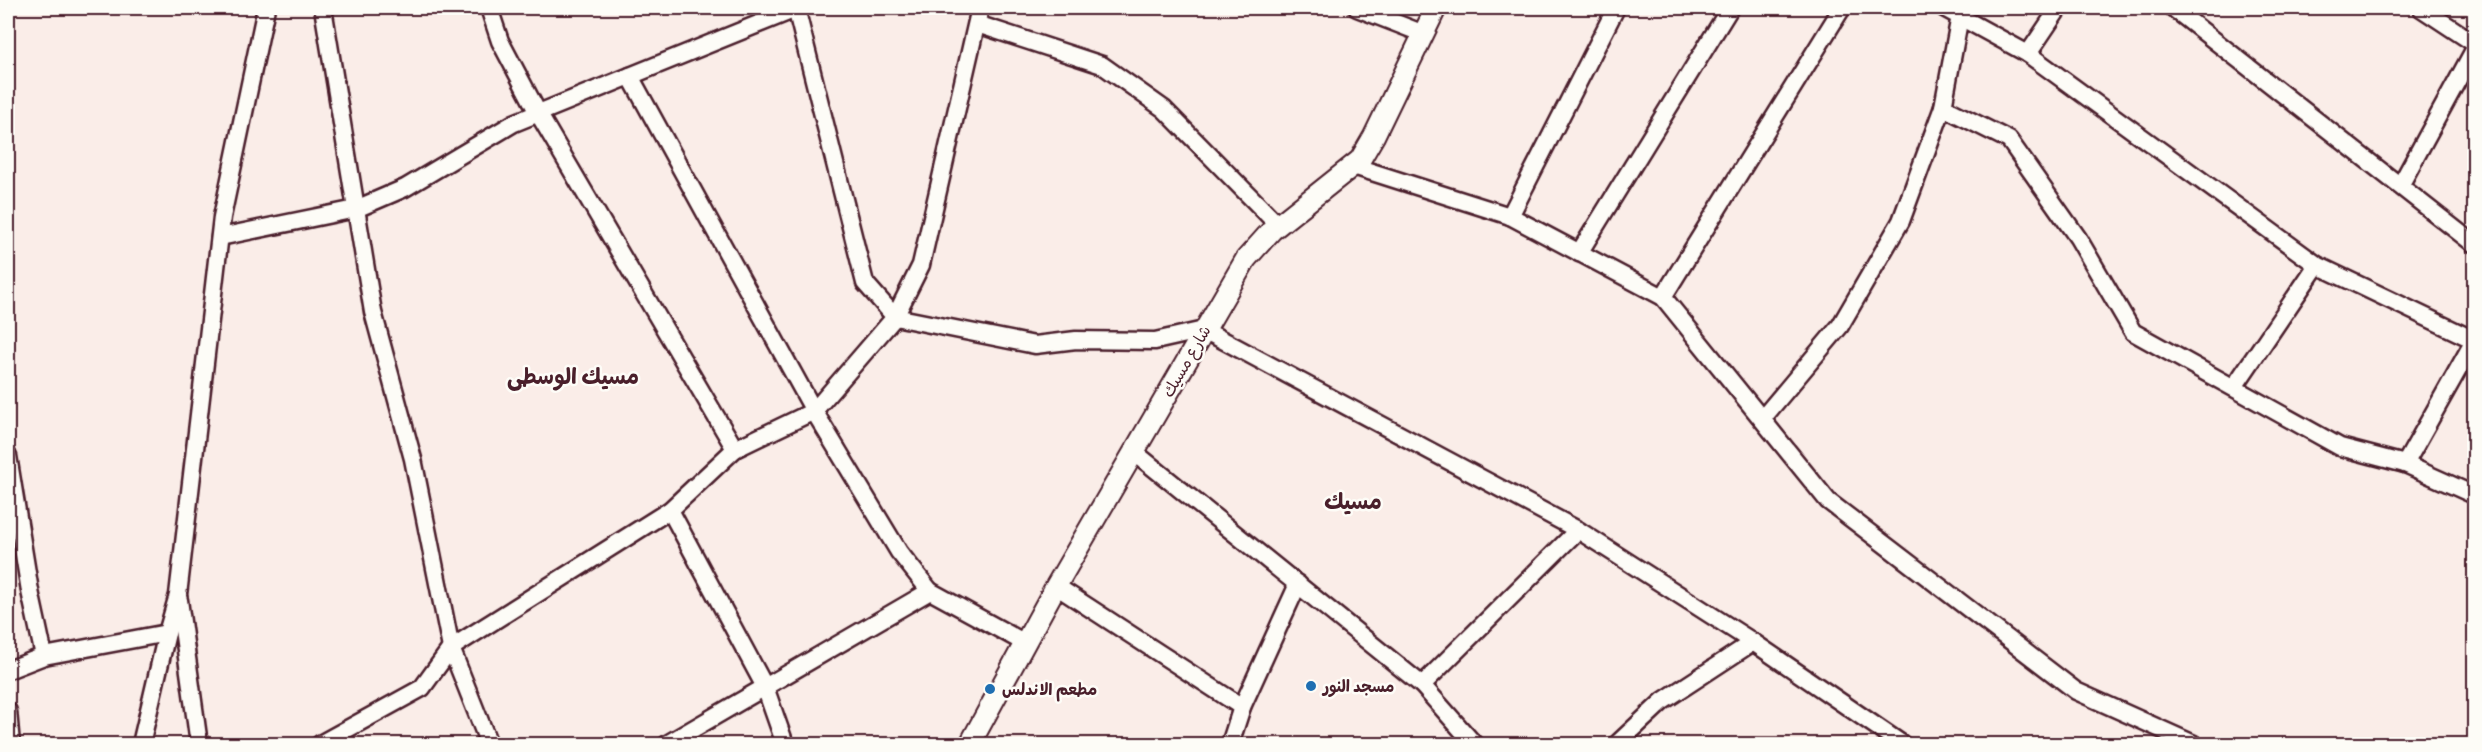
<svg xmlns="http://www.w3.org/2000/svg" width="2482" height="752" font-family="Pangolin,'Playpen Sans Arabic',sans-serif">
	<rect width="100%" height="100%" fill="#faede8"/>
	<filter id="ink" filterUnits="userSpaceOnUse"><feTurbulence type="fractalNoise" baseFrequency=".0167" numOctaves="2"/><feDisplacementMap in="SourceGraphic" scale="12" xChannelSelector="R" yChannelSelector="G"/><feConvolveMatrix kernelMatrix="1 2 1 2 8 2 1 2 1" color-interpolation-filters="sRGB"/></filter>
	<g filter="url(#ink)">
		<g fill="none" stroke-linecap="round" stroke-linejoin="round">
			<defs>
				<g id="minor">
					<path d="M323 8 373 312 413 459 451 648 489 744"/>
					<path d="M489 8 500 41 538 113 735 449"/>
					<path d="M796 8 865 283 895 317 1035 345 1076 340 1155 341 1204 330 1578 530 1753 642 1902 744"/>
					<path d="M1357 8 1424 34"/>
					<path d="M1944 8 2028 54 2317 265 2474 340"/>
					<path d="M2173 8 2474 244"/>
					<path d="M2421 8 2474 43"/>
					<path d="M977 24 1102 65 1164 109 1278 225"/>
					<path d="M2028 54 2059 8"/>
					<path d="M630 76 814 411 899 552 930 591"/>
					<path d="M1943 107 2009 140 2078 238 2133 332 2340 447 2405 464 2474 495"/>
					<path d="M1353 166 1510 216 1663 297 1828 501 2076 691 2194 744"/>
					<path d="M2401 184 2474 50"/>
					<path d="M1510 216 1616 8"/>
					<path d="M220 237 356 209 405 188 514 123 798 8"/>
					<path d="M1579 253 1730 8"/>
					<path d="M1663 297 1842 8"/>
					<path d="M2234 387 2317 265"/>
					<path d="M1762 419 1840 326 1901 221 1943 107 1960 16"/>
					<path d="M1134 452 1422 685 1474 744"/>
					<path d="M8 456 30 591 44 656"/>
					<path d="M2405 464 2474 341"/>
					<path d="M670 510 765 687 785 744"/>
					<path d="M1056 586 1242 707"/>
					<path d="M179 600 199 744"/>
					<path d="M8 670 44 656 167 633"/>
					<path d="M1422 685 1578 530"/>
					<path d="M8 711 11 744"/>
					<path d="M141 744 167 633 178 595 222 217 266 8"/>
					<path d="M320 744 422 688 451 648 670 510 735 449 814 411 895 317 921 265 980 8"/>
					<path d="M667 744 930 591 1025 643"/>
					<path d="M1230 744 1242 707 1298 584"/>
					<path d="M1617 744 1663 701 1753 642"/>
				</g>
				<path id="tertiary" d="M970 744 1056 586 1246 259 1272 230 1360 160 1374 136 1436 8"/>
			</defs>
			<use href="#minor" stroke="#4a1f2b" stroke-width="21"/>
			<use href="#tertiary" stroke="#4a1f2b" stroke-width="24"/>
			<use href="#minor" stroke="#fdfcf7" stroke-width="16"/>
			<use href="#tertiary" stroke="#fdfcf7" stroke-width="20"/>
		</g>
	</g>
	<g fill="#1f6fb2" stroke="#fdfcf7" stroke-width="2">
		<circle cx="1311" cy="686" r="6"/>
		<circle cx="990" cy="689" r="6"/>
	</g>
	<g text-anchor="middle" stroke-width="5" stroke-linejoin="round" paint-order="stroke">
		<g font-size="16" fill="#4a1f2b" stroke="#fdfcf7">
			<text transform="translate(1186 361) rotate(-60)" y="6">شارع مسيك</text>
		</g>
		<g font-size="16" font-weight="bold" fill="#4a1f2b" stroke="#fdfcf7" text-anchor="start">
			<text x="1323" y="692">مسجد النور</text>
			<text x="1002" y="695">مطعم الاندلس</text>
		</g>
		<g font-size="22" font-weight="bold" fill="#4a1f2b" stroke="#fdfcf7">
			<text x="573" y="384">مسيك الوسطى</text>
			<text x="1353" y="509">مسيك</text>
		</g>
	</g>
	<rect width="2482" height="752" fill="none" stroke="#fdfcf7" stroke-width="30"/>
	<rect x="15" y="15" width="2452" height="722" fill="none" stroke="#4a1f2b" stroke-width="2" filter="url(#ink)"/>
</svg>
